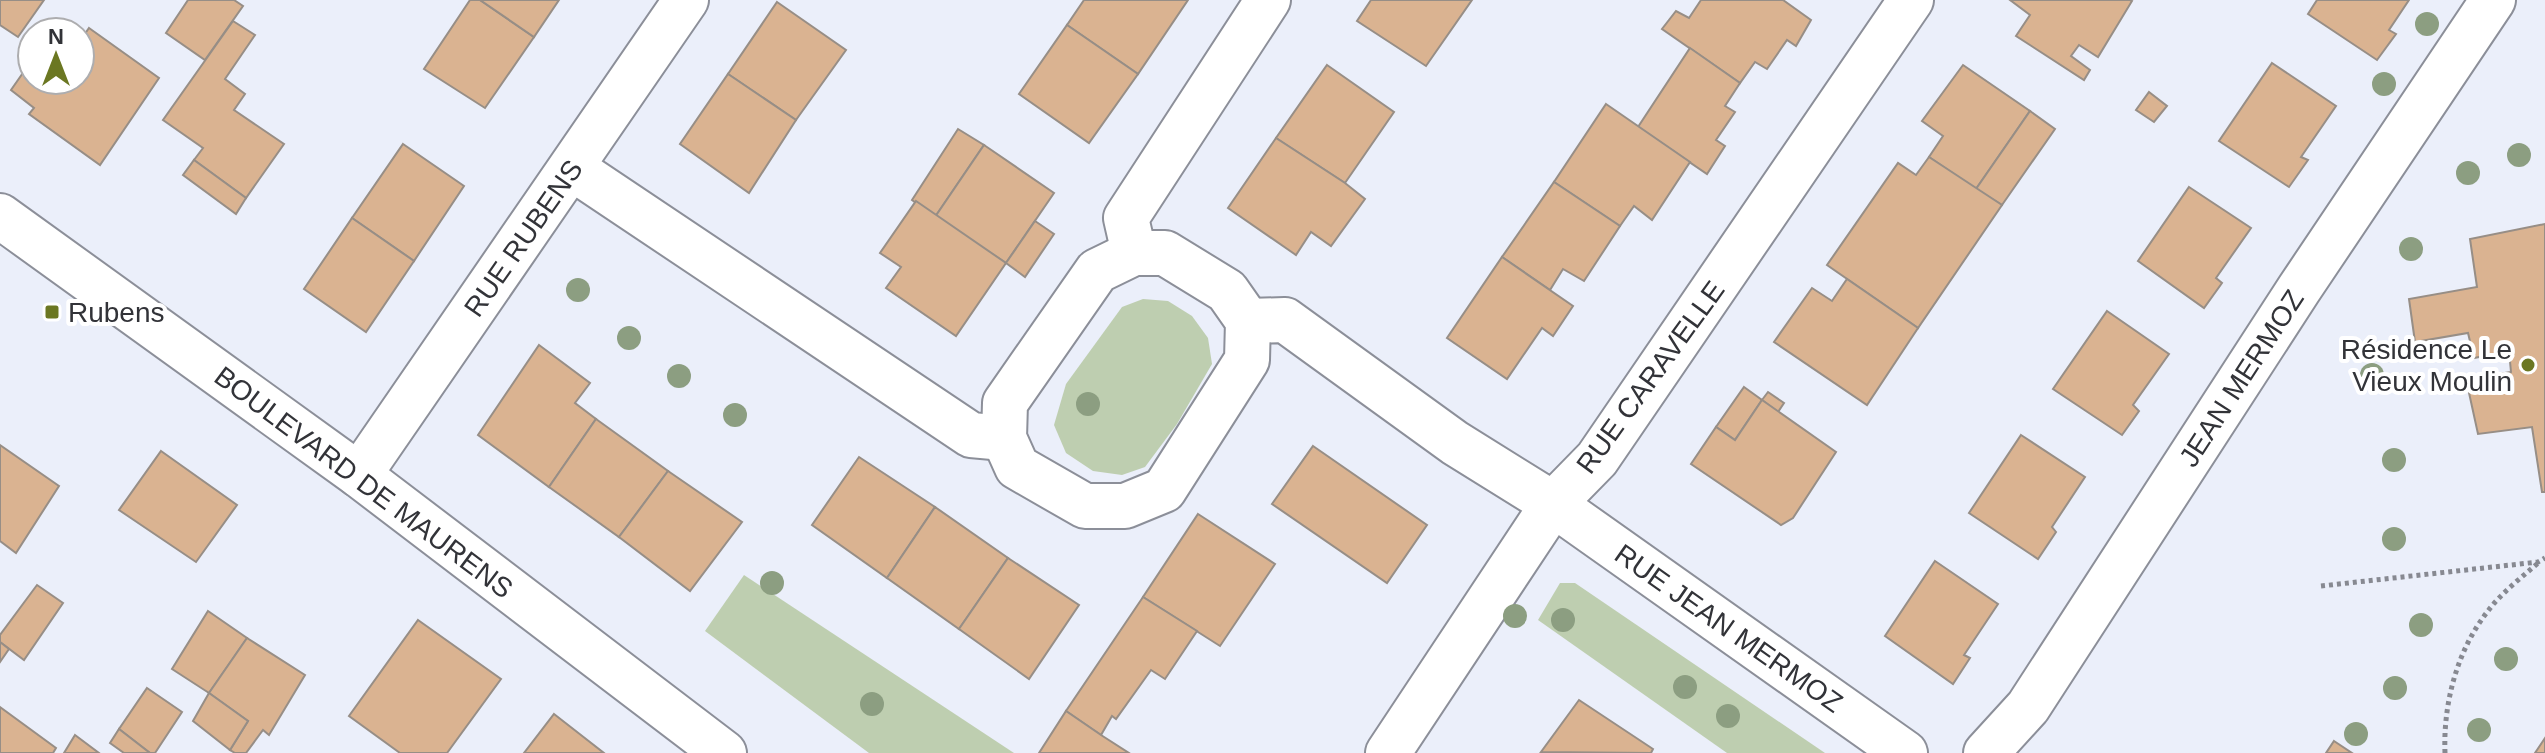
<svg xmlns="http://www.w3.org/2000/svg" width="2545" height="753" font-family="Arial,sans-serif">
	<rect width="100%" height="100%" fill="#ebeffa"/>
	<g fill="#beceb0">
		<path d="M1143 299 1168 301 1192 316 1208 338 1212 364 1177 424 1145 467 1122 475 1093 471 1066 453 1054 425 1066 384 1122 307Z"/>
		<path d="M744 575 1014 753H869L705 631Z"/>
		<path d="M1560 583H1575L1825 753H1727L1538 620Z"/>
	</g>
	<g fill="#dab391" stroke="#978e86" stroke-width="2">
		<path d="M0 0H44L18 37 0 25Z"/>
		<path d="M188 0H234L243 6 205 60 166 33Z"/>
		<path d="M470 0H480L534 37 485 108 424 69Z"/>
		<path d="M480 0H559L534 37Z"/>
		<path d="M1084 0H1188L1138 74 1067 25Z"/>
		<path d="M1371 0H1472L1426 66 1357 21Z"/>
		<path d="M1701 0H1783L1811 20 1796 46 1787 40 1767 69 1755 62 1740 83 1662 29 1676 11 1689 18Z"/>
		<path d="M2010 0H2130L2132 1 2098 57 2079 45 2071 56 2090 70 2084 80 2016 36 2030 15Z"/>
		<path d="M2317 0H2409L2389 30 2396 34 2377 60 2308 14Z"/>
		<path d="M777 2 846 50 796 120 728 74Z"/>
		<path d="M233 21 255 35 225 79 245 94 234 110 284 144 246 198 194 160 203 148 163 120Z"/>
		<path d="M1067 25 1138 74 1089 143 1019 94Z"/>
		<path d="M89 28 159 78 100 165 29 114 34 108 11 90 32 60V80H80V41Z"/>
		<path d="M1690 48 1740 83 1725 106 1735 112 1716 140 1725 146 1707 174 1638 127Z"/>
		<path d="M2272 63 2336 106 2301 157 2308 160 2289 187 2219 141Z"/>
		<path d="M1327 65 1394 112 1345 183 1276 138Z"/>
		<path d="M1963 65 2030 111 1976 189 1929 157 1943 136 1922 121Z"/>
		<path d="M728 74 796 120 749 193 680 144Z"/>
		<path d="M2149 92 2167 106 2154 122 2136 110Z"/>
		<path d="M1606 104 1690 162 1652 220 1634 206 1620 226 1554 182Z"/>
		<path d="M2030 111 2055 129 2002 205 1976 189Z"/>
		<path d="M958 129 984 145 935 217 912 200Z"/>
		<path d="M1276 138 1345 183 1365 199 1331 246 1311 232 1296 255 1228 208Z"/>
		<path d="M403 144 464 186 414 261 352 218Z"/>
		<path d="M984 145 1054 193 1006 263 935 217Z"/>
		<path d="M1929 157 2002 205 1918 328 1827 265 1898 163 1916 175Z"/>
		<path d="M194 160 246 198 236 214 183 175Z"/>
		<path d="M1554 182 1620 226 1584 281 1563 269 1550 290 1502 257Z"/>
		<path d="M2189 187 2251 228 2216 278 2222 283 2204 308 2138 261Z"/>
		<path d="M916 201 1006 263 956 336 886 288 901 267 880 253Z"/>
		<path d="M352 218 414 261 366 332 304 289Z"/>
		<path d="M1035 221 1054 234 1025 277 1006 263Z"/>
		<path d="M2545 224V492H2542L2532 427 2478 434 2466 379 2511 372 2509 351 2474 358 2468 333 2415 342 2409 299 2477 287 2470 239Z"/>
		<path d="M1502 257 1573 306 1553 336 1542 328 1507 379 1447 338Z"/>
		<path d="M1847 279 1918 328 1867 405 1774 342 1812 288 1832 301Z"/>
		<path d="M2107 311 2169 354 2133 405 2139 411 2122 435 2053 389Z"/>
		<path d="M539 345 590 383 575 403 596 419 549 487 478 435Z"/>
		<path d="M1744 387 1762 400 1735 440 1716 427Z"/>
		<path d="M1768 392 1784 403 1778 412 1762 400Z"/>
		<path d="M1762 400 1836 452 1793 518 1781 525 1691 464 1716 427 1735 440Z"/>
		<path d="M596 419 668 471 619 537 549 487Z"/>
		<path d="M2021 435 2085 477 2052 527 2056 532 2038 559 1969 513Z"/>
		<path d="M0 445 59 486 16 553 0 541Z"/>
		<path d="M1313 446 1427 525 1387 583 1272 504Z"/>
		<path d="M161 451 237 505 196 562 119 510Z"/>
		<path d="M859 457 935 507 887 578 812 525Z"/>
		<path d="M668 471 742 522 690 591 619 537Z"/>
		<path d="M935 507 1008 558 959 629 887 578Z"/>
		<path d="M1198 514 1275 564 1220 646 1143 597Z"/>
		<path d="M1008 558 1079 605 1029 679 959 629Z"/>
		<path d="M1935 561 1998 604 1964 655 1970 658 1953 684 1885 636Z"/>
		<path d="M37 585 63 603 24 660 0 642V635Z"/>
		<path d="M1143 597 1197 631 1165 679 1151 670 1116 719 1112 716 1101 735 1066 711Z"/>
		<path d="M208 611 247 638 209 693 172 669Z"/>
		<path d="M418 620 501 679 447 753H400L349 716Z"/>
		<path d="M247 638 305 675 269 735 263 730 246 753H235L230 750 248 721 209 693Z"/>
		<path d="M0 642 9 649 0 662Z"/>
		<path d="M147 688 182 712 155 753H150L119 729Z"/>
		<path d="M209 693 248 721 230 750 193 721Z"/>
		<path d="M1579 700 1653 749 1651 753 1541 752Z"/>
		<path d="M0 707 56 748 53 753H0Z"/>
		<path d="M1066 711 1101 735 1129 753H1039Z"/>
		<path d="M554 714 604 753H524Z"/>
		<path d="M119 729 150 753H124L110 743Z"/>
		<path d="M75 735 99 753H64Z"/>
		<path d="M2545 738V753H2535Z"/>
		<path d="M2334 741 2352 753H2326Z"/>
	</g>
	<g fill="none" stroke-linecap="round" stroke-linejoin="round">
		<defs>
			<g id="minor">
				<path d="M572 168 971 435 1004 438"/>
				<path d="M1134 253H1165L1227 291 1248 321 1247 360 1164 490 1125 506H1085L1017 467 1004 438 1005 403 1097 271Z"/>
				<path d="M1134 253 1126 218 1268 0"/>
				<path d="M1248 321 1285 320 1455 443 1553 504 1905 753"/>
				<path d="M359 475 686 0"/>
				<path d="M1388 753 1553 504 1597 459 1911 0"/>
				<path d="M1986 753 2028 707 2299 289 2493 0"/>
			</g>
			<path id="tertiary" d="M0 216 359 475 724 753"/>
		</defs>
		<use href="#minor" stroke="#8c8f99" stroke-width="48"/>
		<use href="#tertiary" stroke="#8c8f99" stroke-width="48"/>
		<g stroke="#878991" stroke-width="5" stroke-dasharray="4 4" stroke-linecap="butt">
			<path d="M2321 586 2538 562 2545 558"/>
			<path d="M2445 753C2443 704 2457 650 2488 611 2501 593 2521 578 2538 563"/>
		</g>
		<use href="#minor" stroke="#fff" stroke-width="44"/>
		<use href="#tertiary" stroke="#fff" stroke-width="44"/>
	</g>
	<g fill="#8c9e81">
		<circle cx="2427" cy="24" r="12"/>
		<circle cx="2384" cy="84" r="12"/>
		<circle cx="2519" cy="155" r="12"/>
		<circle cx="2468" cy="173" r="12"/>
		<circle cx="2411" cy="249" r="12"/>
		<circle cx="578" cy="290" r="12"/>
		<circle cx="629" cy="338" r="12"/>
		<circle cx="2372" cy="375" r="12"/>
		<circle cx="679" cy="376" r="12"/>
		<circle cx="1088" cy="404" r="12"/>
		<circle cx="735" cy="415" r="12"/>
		<circle cx="2394" cy="460" r="12"/>
		<circle cx="2394" cy="539" r="12"/>
		<circle cx="772" cy="583" r="12"/>
		<circle cx="1515" cy="616" r="12"/>
		<circle cx="1563" cy="620" r="12"/>
		<circle cx="2421" cy="625" r="12"/>
		<circle cx="2506" cy="659" r="12"/>
		<circle cx="1685" cy="687" r="12"/>
		<circle cx="2395" cy="688" r="12"/>
		<circle cx="872" cy="704" r="12"/>
		<circle cx="1728" cy="716" r="12"/>
		<circle cx="2479" cy="730" r="12"/>
		<circle cx="2356" cy="734" r="12"/>
	</g>
	<g fill="#6b7722" stroke="#fff" stroke-width="3">
		<rect x="44" y="304" width="16" height="16" rx="4"/>
		<circle cx="2528" cy="365" r="8"/>
	</g>
	<g text-anchor="middle" stroke-width="8" stroke-linejoin="round" paint-order="stroke">
		<g font-size="28" fill="#323338" stroke="#fff">
			<text transform="translate(523 238) rotate(-55)" y="10">RUE RUBENS</text>
			<text transform="translate(1650 377) rotate(-54)" y="10">RUE CARAVELLE</text>
			<text transform="translate(2241 378) rotate(-57)" y="10">JEAN MERMOZ</text>
			<text transform="translate(364 482) rotate(37)" y="10">BOULEVARD DE MAURENS</text>
			<text transform="translate(1729 628) rotate(35)" y="10">RUE JEAN MERMOZ</text>
		</g>
		<g font-size="28" fill="#323338" stroke="#fff" text-anchor="start">
			<text x="68" y="322">Rubens</text>
			<text x="2512" y="359" text-anchor="end">Résidence Le<tspan x="2512" dy="32">Vieux Moulin</tspan></text>
		</g>
	</g>
	<g transform="translate(56 56)"><circle r="38" fill="#ffffff" stroke="#adadaf" stroke-width="2"/>
	<path d="M0-6L14 30L0 20L-14 30Z" fill="#6b7722"/>
	<text y="-12" font-size="22" font-weight="bold" text-anchor="middle" fill="#323338">N</text>
	</g>
</svg>
